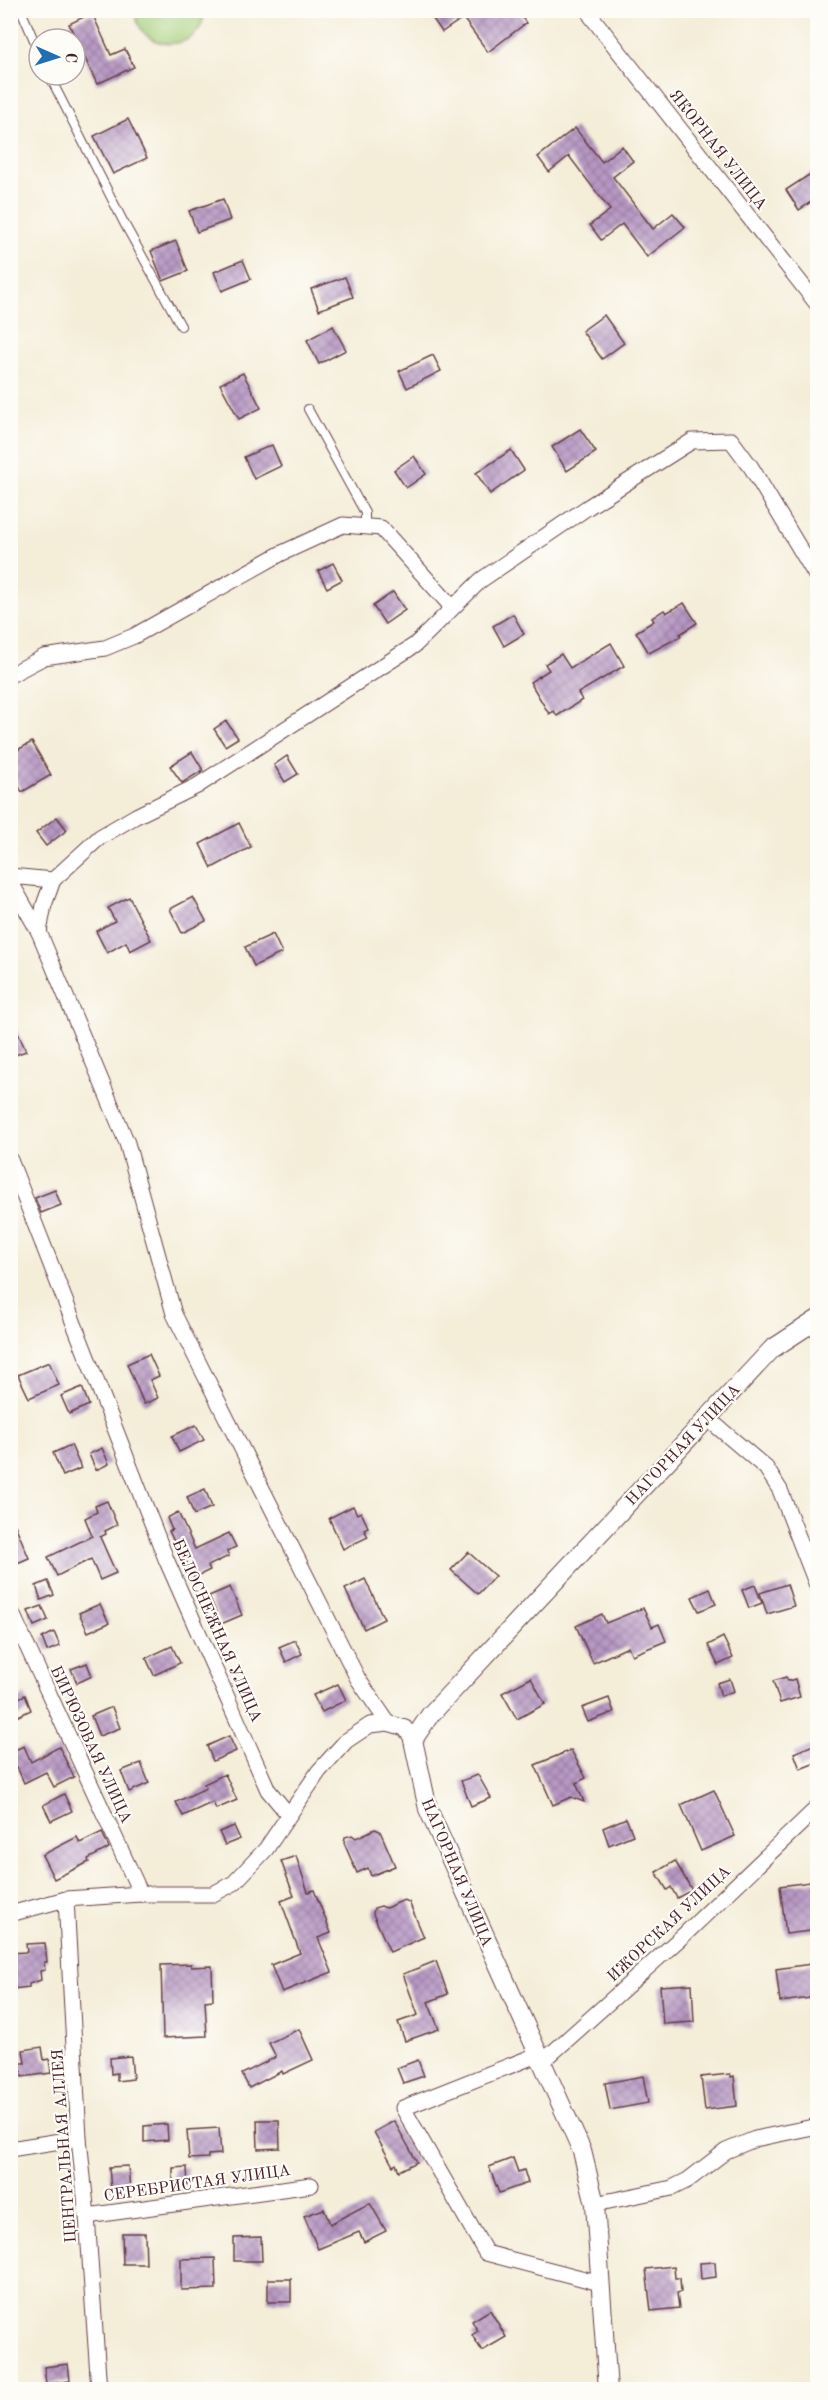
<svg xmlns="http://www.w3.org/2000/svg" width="828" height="2400" font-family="'Old Standard TT',serif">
	<defs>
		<pattern id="building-cross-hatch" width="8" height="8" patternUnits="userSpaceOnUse" patternTransform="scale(1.5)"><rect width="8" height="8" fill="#b798c4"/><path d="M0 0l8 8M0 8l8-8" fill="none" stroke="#977b9f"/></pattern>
	</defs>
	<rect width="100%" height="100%" fill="#fdfcf7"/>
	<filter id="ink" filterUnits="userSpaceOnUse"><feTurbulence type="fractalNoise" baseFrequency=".0167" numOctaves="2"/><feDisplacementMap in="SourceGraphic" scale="12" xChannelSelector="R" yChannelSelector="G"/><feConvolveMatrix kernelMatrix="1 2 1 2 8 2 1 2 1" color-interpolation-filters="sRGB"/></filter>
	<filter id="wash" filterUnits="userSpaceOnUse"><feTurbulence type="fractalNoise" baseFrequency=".008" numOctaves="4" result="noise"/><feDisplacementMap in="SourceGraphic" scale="24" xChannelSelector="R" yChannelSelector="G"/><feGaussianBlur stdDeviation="1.35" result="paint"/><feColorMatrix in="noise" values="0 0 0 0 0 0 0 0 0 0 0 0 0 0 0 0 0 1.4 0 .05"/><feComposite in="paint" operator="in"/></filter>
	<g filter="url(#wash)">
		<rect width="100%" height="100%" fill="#f4edd8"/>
		<path fill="#a5cf7a" stroke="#787752" stroke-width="1.5" d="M135 11H204C204 53 139 56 135 11Z"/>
		<g id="blocks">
			<g fill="url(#building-cross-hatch)">
				<path d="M440 10H517L526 23 488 52 463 18 442 32 431 16Z"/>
				<path d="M92 13 111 55 125 49 134 67 97 84 69 24Z"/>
				<path d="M128 119 147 158 113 174 94 136Z"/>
				<path d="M575 128 602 162 622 146 633 161 613 177 653 229 673 213 685 227 647 257 622 224 601 240 590 225 610 210 569 156 549 172 538 157Z"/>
				<path d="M818 169V197L799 210 786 190Z"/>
				<path d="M223 199 230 220 197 232 189 211Z"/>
				<path d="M176 241 188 271 163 281 151 251Z"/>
				<path d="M243 260 251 279 222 291 214 272Z"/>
				<path d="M345 277 353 297 319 310 311 289Z"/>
				<path d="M604 315 624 343 602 359 582 331Z"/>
				<path d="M333 326 346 350 319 364 307 340Z"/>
				<path d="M433 355 441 371 407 388 399 371Z"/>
				<path d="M243 373 261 408 239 419 220 384Z"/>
				<path d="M580 429 596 452 567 471 552 447Z"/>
				<path d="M272 445 281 466 254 479 244 457Z"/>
				<path d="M511 450 524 470 490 494 476 473Z"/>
				<path d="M414 456 426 474 406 488 394 470Z"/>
				<path d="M333 563 342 580 327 588 318 571Z"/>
				<path d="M393 592 405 610 385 624 373 606Z"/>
				<path d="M684 603 697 623 680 634 681 636 649 653 636 632 654 621 652 618 664 610 666 613Z"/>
				<path d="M513 614 524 634 504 646 493 626Z"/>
				<path d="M611 643 624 666 578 693 582 700 557 716 554 711 549 714 530 682 549 670 545 664 561 654 570 668Z"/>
				<path d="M226 721 238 738 225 746 214 729Z"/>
				<path d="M32 742 51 775 22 792 12 774 17 771 10 761V754Z"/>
				<path d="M192 752 203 770 182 783 170 766Z"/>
				<path d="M287 756 298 774 285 782 274 765Z"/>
				<path d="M57 817 67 830 46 846 36 833Z"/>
				<path d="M239 823 251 847 212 868 200 844Z"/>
				<path d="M129 897 151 940 130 951 126 942 107 953 96 931 115 921 108 908Z"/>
				<path d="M193 897 206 921 182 933 170 909Z"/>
				<path d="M273 934 282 953 254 966 245 947Z"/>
				<path d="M10 1014 26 1051 10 1057Z"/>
				<path d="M55 1190 61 1205 41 1213 35 1198Z"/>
				<path d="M149 1354 159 1376 150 1380 158 1398 144 1404 127 1364Z"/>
				<path d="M49 1362 59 1385 29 1398 18 1375Z"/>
				<path d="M82 1387 89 1405 69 1414 61 1396Z"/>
				<path d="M196 1425 204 1440 179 1452 172 1436Z"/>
				<path d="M71 1445 81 1468 63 1476 53 1453Z"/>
				<path d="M102 1448 109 1464 96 1470 89 1454Z"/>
				<path d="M205 1489 212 1507 194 1515 187 1497Z"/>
				<path d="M107 1501 117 1525 105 1531 106 1534 100 1537 116 1573 100 1580 91 1559 57 1576 48 1557 92 1536 85 1518 97 1512 95 1506Z"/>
				<path d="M353 1506 357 1514 361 1512 368 1527 364 1529 368 1537 343 1549 329 1518Z"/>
				<path d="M178 1512 195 1549 229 1533 236 1547 227 1551 229 1556 208 1566 210 1570 194 1578 181 1549 178 1550 169 1531 172 1530 167 1518Z"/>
				<path d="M10 1513 29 1558 10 1566Z"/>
				<path d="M468 1552 495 1576 478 1594 451 1570Z"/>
				<path d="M365 1579 384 1619 364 1629 345 1589Z"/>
				<path d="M48 1581 54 1595 41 1600 36 1586Z"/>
				<path d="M787 1584 794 1606 767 1614 760 1593Z"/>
				<path d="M755 1585 762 1603 749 1608 742 1590Z"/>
				<path d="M230 1587 242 1615 221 1624 209 1596Z"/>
				<path d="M710 1589 716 1604 699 1611 692 1597Z"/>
				<path d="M100 1604 109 1623 88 1632 79 1613Z"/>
				<path d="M42 1606 48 1620 34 1626 28 1611Z"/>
				<path d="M643 1608 652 1627 659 1624 666 1641 632 1655 628 1647 593 1663 576 1626 602 1614 606 1623Z"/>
				<path d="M54 1632 60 1646 47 1651 42 1638Z"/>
				<path d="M723 1637 733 1658 718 1665 708 1645Z"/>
				<path d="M295 1640 302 1654 286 1662 279 1647Z"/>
				<path d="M172 1646 180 1663 154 1675 146 1658Z"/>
				<path d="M87 1663 92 1676 77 1683 71 1669Z"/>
				<path d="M786 1677 788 1681 795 1679 800 1697 780 1703 773 1681Z"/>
				<path d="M531 1678 545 1704 517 1719 502 1693Z"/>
				<path d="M730 1679 734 1691 721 1696 717 1683Z"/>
				<path d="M338 1684 346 1700 322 1712 313 1695Z"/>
				<path d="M25 1695 31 1710 10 1720V1702Z"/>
				<path d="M609 1698 614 1712 588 1722 582 1708Z"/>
				<path d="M112 1707 120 1728 99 1736 91 1716Z"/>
				<path d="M229 1736 236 1751 213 1761 207 1746Z"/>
				<path d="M818 1743V1762L800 1769 794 1753Z"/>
				<path d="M24 1746 31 1762 59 1747 74 1777 54 1787 46 1772 24 1783 17 1767 10 1770V1752Z"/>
				<path d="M571 1750 586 1778 576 1783 584 1802 571 1797 553 1805 535 1765Z"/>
				<path d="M141 1763 149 1783 129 1792 121 1771Z"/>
				<path d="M225 1774 237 1800 216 1809 213 1802 183 1816 176 1802 206 1788 204 1784Z"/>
				<path d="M478 1775 491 1798 471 1806 461 1781Z"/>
				<path d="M714 1790 735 1836 701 1851 681 1805Z"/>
				<path d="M64 1794 72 1811 51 1821 43 1805Z"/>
				<path d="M626 1818 633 1835 609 1845 603 1828Z"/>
				<path d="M234 1826 240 1839 225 1845 219 1832Z"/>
				<path d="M375 1829 380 1831 395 1866 371 1876 368 1868 357 1873 344 1843 345 1837 352 1835 356 1838Z"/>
				<path d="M102 1832 109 1848 88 1859 89 1862 54 1879 42 1855 77 1837 80 1843Z"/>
				<path d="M296 1856 308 1892 314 1890 331 1933 318 1938 332 1972 282 1992 271 1965 300 1953 281 1901 294 1896 281 1861Z"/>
				<path d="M675 1861 692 1890 677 1898 671 1887 667 1890 656 1872Z"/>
				<path d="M818 1881V1930L786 1934 780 1886Z"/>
				<path d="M404 1900 409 1902 424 1937 390 1952 373 1914 374 1908 381 1906 386 1908Z"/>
				<path d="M45 1943 47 1962H44L45 1970 40 1971 41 1980 29 1984V1987L12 1989 10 1953 27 1952 26 1944Z"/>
				<path d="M436 1961 448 1994 428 2002 439 2029 405 2041 398 2022 418 2015 403 1974Z"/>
				<path d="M818 1963V1997L780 2002 776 1969Z"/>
				<path d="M191 1964V1967L212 1966 213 2000 205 2001 207 2036 163 2038 161 1965Z"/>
				<path d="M692 1984 694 2022 663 2024 660 1986Z"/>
				<path d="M299 2029 313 2060 283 2074 282 2071 249 2088 242 2074 276 2057 269 2043Z"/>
				<path d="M42 2047 44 2060 49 2059 51 2073 22 2077 20 2063H25L23 2050Z"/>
				<path d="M131 2056 133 2079 117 2081V2073L111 2074 110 2058Z"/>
				<path d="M418 2060 424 2076 403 2083 397 2068Z"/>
				<path d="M730 2074 731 2077 734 2076 737 2106 705 2110 701 2077Z"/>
				<path d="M643 2076 648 2103 610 2110 605 2083Z"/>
				<path d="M257 2120H279L280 2148 258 2149Z"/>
				<path d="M394 2121 417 2162 399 2171 396 2164 393 2166 374 2132Z"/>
				<path d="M167 2124 168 2140 144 2142V2126Z"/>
				<path d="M219 2128 221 2154 208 2155V2158L189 2159 187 2130Z"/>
				<path d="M513 2158 518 2172 524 2170 528 2183 499 2193 489 2167Z"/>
				<path d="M128 2166 130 2189 111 2190 109 2167Z"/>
				<path d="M187 2167 188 2185H173V2168Z"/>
				<path d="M370 2203 386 2231 364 2242 359 2232 318 2249 304 2216 324 2209 330 2224Z"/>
				<path d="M122 2233H145L146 2264H123Z"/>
				<path d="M261 2237 262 2261H234V2238Z"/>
				<path d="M215 2258 216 2289 181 2290V2259Z"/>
				<path d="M715 2262 716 2277 701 2279 700 2263Z"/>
				<path d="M674 2266 675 2278H680L681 2292 677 2293 679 2308 651 2311 646 2269Z"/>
				<rect x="268" y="2279" width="23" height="23"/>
				<path d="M490 2310 506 2337 482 2351 472 2335 478 2331 472 2321Z"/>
				<path d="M68 2364 70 2381 46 2384 44 2367Z"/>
			</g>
		</g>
	</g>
	<g filter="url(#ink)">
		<use href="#blocks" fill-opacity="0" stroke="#643e45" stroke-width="1.5"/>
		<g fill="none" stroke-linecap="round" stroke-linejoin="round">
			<defs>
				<g id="service">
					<path d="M21 10 39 52"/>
					<path d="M49 75 124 223 181 326"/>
					<path d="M308 409 365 513V526"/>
				</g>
				<g id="minor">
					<path d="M592 10 591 16 818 305"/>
					<path d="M10 675 44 657 105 648 134 636 280 554 343 525 381 528 452 607"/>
					<path d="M10 876 53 880 100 837 136 816 197 786 415 645 481 580 588 507 692 441 731 440 751 467 818 579"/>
					<path d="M10 881 39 932 127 1143 174 1314 358 1679 388 1723"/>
					<path d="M39 932 44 905 53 880"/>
					<path d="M10 1160 166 1559 268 1790 288 1814"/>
					<path d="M706 1417 766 1468 780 1490 818 1588"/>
					<path d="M10 1609 141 1894"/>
					<path d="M66 1899 79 2138 87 2216 99 2390"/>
					<path d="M10 1914 66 1899 141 1894H213L234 1883 266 1849 319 1771 346 1741 370 1725 388 1723 405 1728 413 1740"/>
					<path d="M537 2055 403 2108 486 2253 600 2283"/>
					<path d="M541 2063 686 1933 818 1807"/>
					<path d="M10 2149 79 2138"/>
					<path d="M595 2204 672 2188 688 2180 726 2151 755 2139 818 2126"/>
					<path d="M87 2216 311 2185"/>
				</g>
				<path id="tertiary" d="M608 2390 595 2204 582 2151 428 1809 413 1740 430 1715 772 1349 818 1319"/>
			</defs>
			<use href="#service" stroke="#643e45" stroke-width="10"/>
			<use href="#minor" stroke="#643e45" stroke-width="17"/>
			<use href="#tertiary" stroke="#643e45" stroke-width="20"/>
			<use href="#service" stroke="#fff" stroke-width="8"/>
			<use href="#minor" stroke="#fff" stroke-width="15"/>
			<use href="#tertiary" stroke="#fff" stroke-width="18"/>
		</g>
	</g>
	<g text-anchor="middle" stroke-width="4.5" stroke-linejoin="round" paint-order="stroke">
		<g font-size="16" fill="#4a1f2b" stroke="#fdfcf7">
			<text transform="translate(719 149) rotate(52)" y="6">ЯКОРНАЯ УЛИЦА</text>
			<text transform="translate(682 1444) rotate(-47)" y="6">НАГОРНАЯ УЛИЦА</text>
			<text transform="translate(218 1630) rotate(66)" y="6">БЕЛОСНЕЖНАЯ УЛИЦА</text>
			<text transform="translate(92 1744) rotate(65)" y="6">БИРЮЗОВАЯ УЛИЦА</text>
			<text transform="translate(458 1872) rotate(67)" y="6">НАГОРНАЯ УЛИЦА</text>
			<text transform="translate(668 1923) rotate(-43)" y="6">ИЖОРСКАЯ УЛИЦА</text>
			<text transform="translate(63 2146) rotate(-94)" y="6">ЦЕНТРАЛЬНАЯ АЛЛЕЯ</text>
			<text transform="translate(197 2182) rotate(-8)" y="6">СЕРЕБРИСТАЯ УЛИЦА</text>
		</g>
	</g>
	<rect width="828" height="2400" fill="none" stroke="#fdfcf7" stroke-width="36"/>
	<g transform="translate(57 57) rotate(93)"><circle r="28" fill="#fdfcf7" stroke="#b5a4a5" stroke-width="1.5"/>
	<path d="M0-4.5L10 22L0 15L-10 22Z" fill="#1f6fb2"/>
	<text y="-9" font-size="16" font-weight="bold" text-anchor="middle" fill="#4a1f2b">С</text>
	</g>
</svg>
